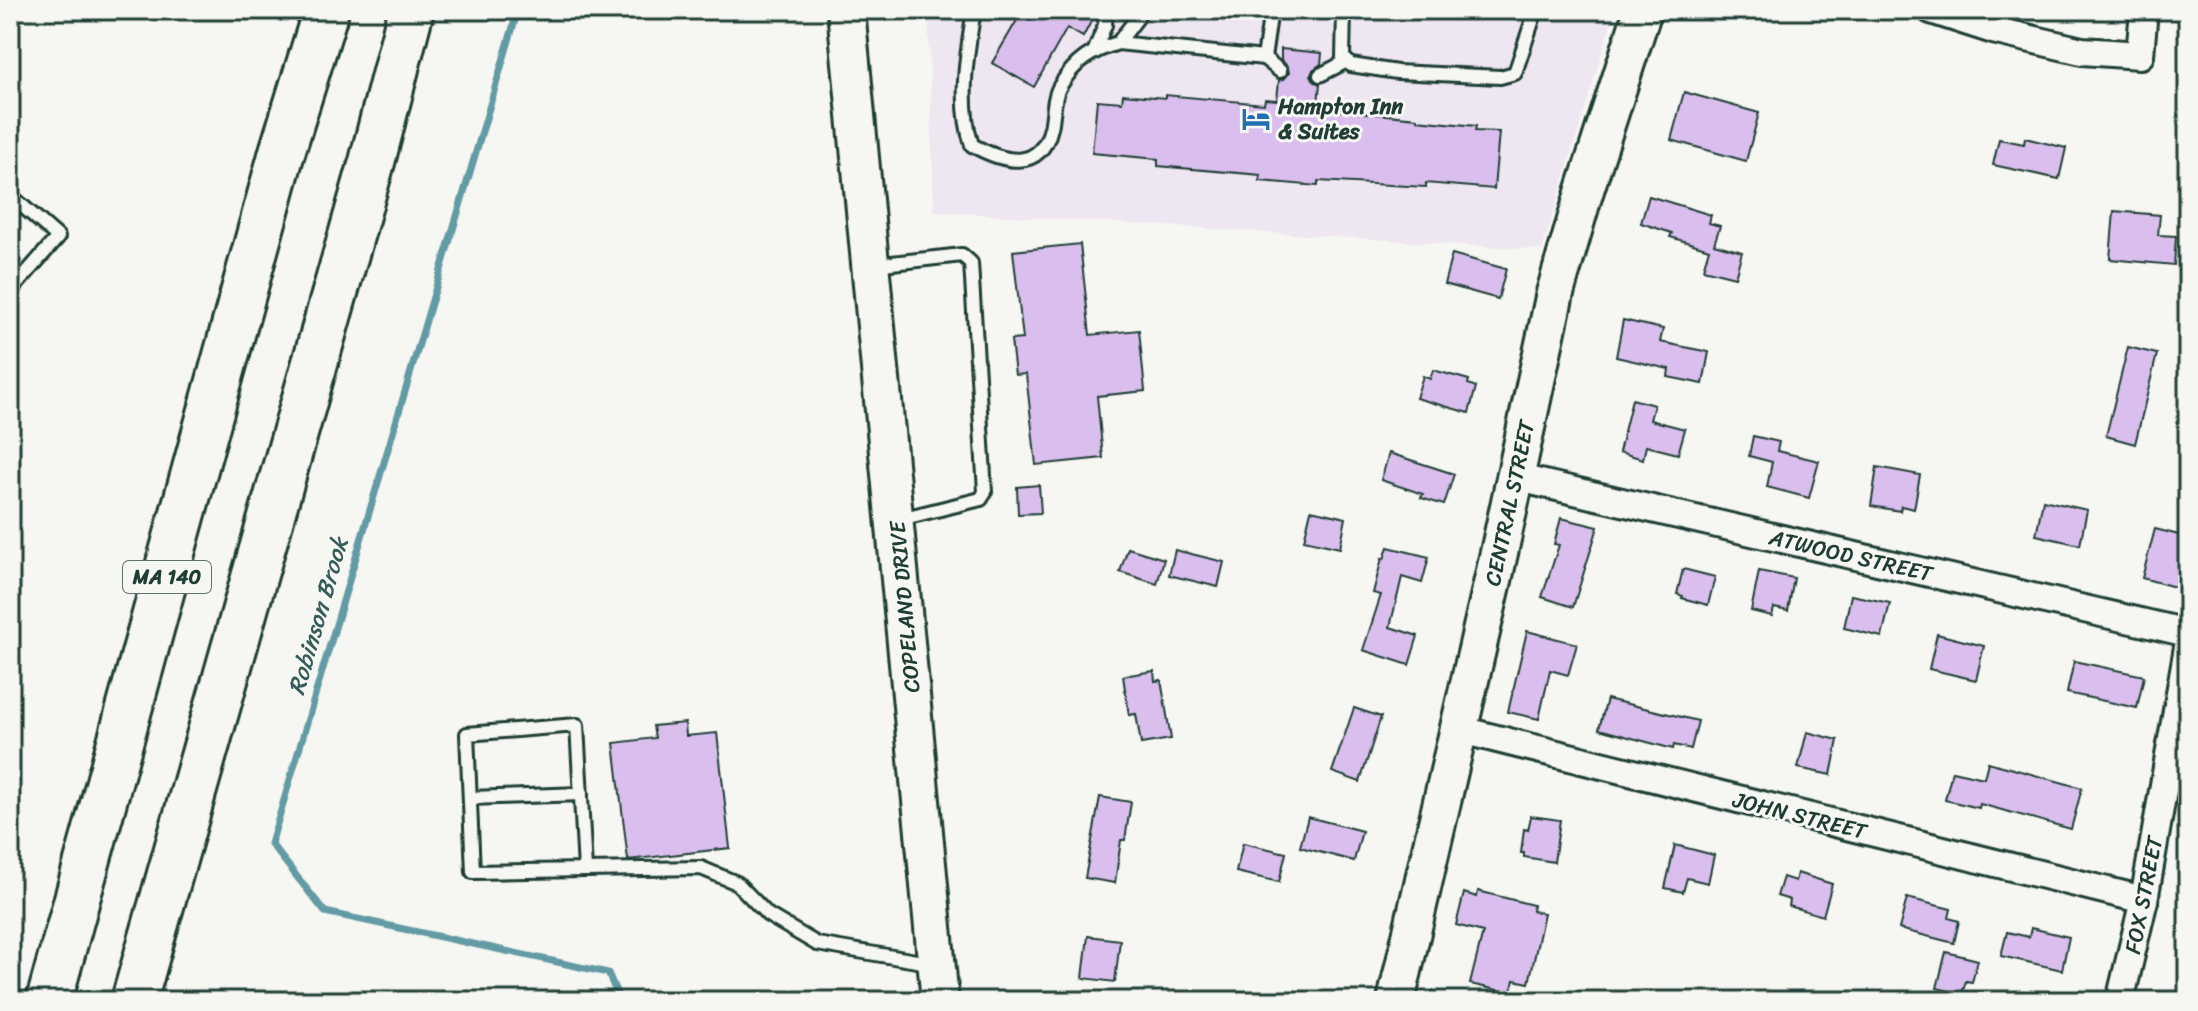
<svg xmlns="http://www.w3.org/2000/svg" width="2198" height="1011" font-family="Sriracha,sans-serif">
	<rect width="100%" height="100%" fill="#f6f6f2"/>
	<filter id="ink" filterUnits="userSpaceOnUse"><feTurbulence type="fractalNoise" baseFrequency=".0125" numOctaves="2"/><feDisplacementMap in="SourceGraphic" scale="16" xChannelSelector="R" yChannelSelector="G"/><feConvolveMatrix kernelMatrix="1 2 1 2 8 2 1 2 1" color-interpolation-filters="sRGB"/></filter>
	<g filter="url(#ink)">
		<path fill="#eee6f1" d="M928 10H1615L1542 250 934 211Z"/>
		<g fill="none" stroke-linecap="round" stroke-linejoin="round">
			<path stroke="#629ba4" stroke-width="7" d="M518 10 271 844 325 912 608 973 620 1001"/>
		</g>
		<g fill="#dabfee" stroke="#1f3d34" stroke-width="2">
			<path d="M1023 10H1097L1083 37 1067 28 1034 87 992 63Z"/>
			<path d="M1281 49 1322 53 1321 64 1313 70 1311 75 1315 82 1320 84 1318 103 1327 104 1326 109 1417 118V120L1476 126 1475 131 1499 132 1494 189 1426 183V187L1318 181V186L1260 181 1261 175 1158 166V159L1092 153 1097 100 1122 102 1123 94 1165 98V95L1264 104 1265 99 1277 100 1279 80 1284 79 1289 73 1288 67 1281 60Z"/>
			<path d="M1684 92 1759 113 1746 161 1671 140Z"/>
			<path d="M2025 138 2066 148 2059 179 1993 165 1999 139 2024 144Z"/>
			<path d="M1649 196 1711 215 1709 223 1720 226 1714 244 1742 252 1735 277 1703 269 1709 249 1670 237 1672 233 1641 223Z"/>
			<path d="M2114 211 2160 215 2158 235 2176 236 2174 265 2110 259Z"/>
			<path d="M1080 244 1090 335 1139 330 1145 391 1097 396 1103 458 1036 465 1026 374 1015 375 1011 340 1023 339 1013 251Z"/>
			<path d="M1452 254 1506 269 1498 299 1444 284Z"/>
			<path d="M1623 320 1663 329 1660 342 1709 352 1703 384 1668 377 1669 369 1616 357Z"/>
			<path d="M2128 347 2157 354 2135 444 2106 436Z"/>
			<path d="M1433 370 1469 380 1468 384 1476 387 1469 413 1416 398 1423 376 1430 379Z"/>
			<path d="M1632 399 1654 405 1650 420 1685 429 1678 454 1646 446 1643 459 1619 452Z"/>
			<path d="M1753 436 1779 442 1777 451 1819 461 1809 498 1767 487 1772 462 1749 456Z"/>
			<path d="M1389 453 1454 474 1444 505 1421 498 1423 494 1381 480Z"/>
			<path d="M1877 467 1920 475 1914 509 1901 506 1900 511 1871 506Z"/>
			<path d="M1039 485 1041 513 1018 514 1017 487Z"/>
			<path d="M2043 500 2087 510 2080 545 2036 535Z"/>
			<path d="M1311 510 1346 518 1340 548 1304 540Z"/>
			<path d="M1561 518 1598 527 1573 607 1542 597 1559 545 1554 544Z"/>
			<path d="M2155 529 2187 537 2175 587 2142 578Z"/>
			<path d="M1388 547 1429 557 1422 583 1402 577 1390 627 1418 636 1409 665 1363 650 1381 595 1373 593 1382 558 1384 559Z"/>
			<path d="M1128 548 1164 559 1157 584 1120 572Z"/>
			<path d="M1175 550 1224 562 1218 587 1169 575Z"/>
			<path d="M1683 569 1715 577 1708 605 1682 598 1683 596 1677 594Z"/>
			<path d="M1759 571 1794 578 1788 611 1774 608 1772 616 1751 611Z"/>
			<path d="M1851 595 1890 603 1882 637 1844 628Z"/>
			<path d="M1527 631 1577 644 1568 675 1550 670 1539 719 1508 712Z"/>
			<path d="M1937 634 1984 646 1976 680 1929 669Z"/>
			<path d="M2074 661 2144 676 2137 708 2067 693Z"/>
			<path d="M1154 671 1155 681 1161 680 1171 739 1141 744 1136 714 1129 715 1123 676Z"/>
			<path d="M1607 699 1698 721 1691 749 1674 745 1673 749 1599 729Z"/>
			<path d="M1354 708 1381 717 1360 782 1332 772Z"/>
			<path d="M685 723 686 736 717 733 730 848 628 860 614 743 655 738 653 726Z"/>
			<path d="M1807 732 1838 740 1831 775 1798 768Z"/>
			<path d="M1988 762 2082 788 2071 829 1980 804 1979 808 1945 800 1952 771 1984 778Z"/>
			<path d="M1100 797 1131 802 1125 840H1121L1115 883 1085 878Z"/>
			<path d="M1531 816 1560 820 1554 862 1524 857V853H1521L1524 829 1528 830Z"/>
			<path d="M1308 817 1362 831 1354 861 1300 847Z"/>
			<path d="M1243 843 1286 853 1279 882 1236 872Z"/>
			<path d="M1675 845 1714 855 1708 883 1687 878 1683 892 1665 888Z"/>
			<path d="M1797 873 1832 884 1823 916 1789 906 1790 900 1777 896 1783 877 1795 881Z"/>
			<path d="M1478 891 1533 905 1532 911 1544 913 1529 983 1514 980 1511 993 1470 984 1483 932 1456 925 1464 893 1477 897Z"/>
			<path d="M1907 898 1951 909 1949 918 1959 921 1954 943 1899 929Z"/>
			<path d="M2031 928 2069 937 2062 970 2001 956 2007 932 2029 937Z"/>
			<path d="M1088 936 1120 940 1115 982 1083 978Z"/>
			<path d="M1946 952 1978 960 1972 982 1966 981 1962 994 1937 988Z"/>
		</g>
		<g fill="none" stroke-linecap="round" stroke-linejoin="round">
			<defs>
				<g id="lane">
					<path d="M974 10C967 53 958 103 972 145 1003 162 1040 173 1051 128 1054 115 1053 97 1060 86 1075 61 1091 51 1118 43L1264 58 1271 10"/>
					<path d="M1344 10 1343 58 1351 65 1397 72 1500 77 1515 73 1536 10"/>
					<path d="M1118 43 1137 18 1140 10"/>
					<path d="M1095 50 1105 25 1106 10"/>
					<path d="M1264 58 1280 71"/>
					<path d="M1320 75 1347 61"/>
					<path d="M10 195 58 237 10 292"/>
					<path d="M874 265 962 255 971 263 985 492 981 499 896 520"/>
					<path d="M470 798 581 794"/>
					<path d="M585 870 577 725 467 734 473 872 701 868 737 883 768 915 817 944 934 964"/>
				</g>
				<g id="street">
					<path d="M1931 10 1993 30 2082 51 2140 55 2144 10"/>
					<path d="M1514 477 2188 633"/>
					<path d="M1457 729 2144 900"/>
					<path d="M2120 1001 2144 900 2188 647"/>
				</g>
				<g id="secondary">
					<path d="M846 10 940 1001"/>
					<path d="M1396 1001 1494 576 1555 293 1584 193 1643 10"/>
				</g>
				<g id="highway">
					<path d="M49 1001 282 152 326 10"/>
					<path d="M134 1001 372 162 411 10"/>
				</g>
			</defs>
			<use href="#lane" stroke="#1f3d34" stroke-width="18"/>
			<use href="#street" stroke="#1f3d34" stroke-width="32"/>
			<use href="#secondary" stroke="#1f3d34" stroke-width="42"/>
			<use href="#highway" stroke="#1f3d34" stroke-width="50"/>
			<use href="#lane" stroke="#f6f6f2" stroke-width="12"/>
			<use href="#street" stroke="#f6f6f2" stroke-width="26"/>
			<use href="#secondary" stroke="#f6f6f2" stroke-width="36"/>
			<use href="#highway" stroke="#f6f6f2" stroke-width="44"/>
		</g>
	</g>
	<defs>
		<symbol id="hotel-bare" viewBox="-9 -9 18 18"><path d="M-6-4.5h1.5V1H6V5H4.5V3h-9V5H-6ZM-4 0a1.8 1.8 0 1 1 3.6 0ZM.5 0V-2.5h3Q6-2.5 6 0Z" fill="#1f6fb2" stroke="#f6f6f2" stroke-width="2.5" paint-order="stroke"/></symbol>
	</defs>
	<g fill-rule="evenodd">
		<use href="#hotel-bare" x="1236" y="99" width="40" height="40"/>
	</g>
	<g text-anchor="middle" stroke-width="6" stroke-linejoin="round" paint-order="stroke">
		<rect fill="#f6f6f2" stroke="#60746d" stroke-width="2" x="123" y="561" width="88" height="32" rx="6"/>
		<g font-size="20" font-weight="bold" fill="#1f3d34">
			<text x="167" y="584">MA 140</text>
		</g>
		<g font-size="22" font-weight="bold" fill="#1f3d34" stroke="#f6f6f2" text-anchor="start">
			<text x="1278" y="114">Hampton Inn<tspan x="1278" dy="25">&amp; Suites</tspan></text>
		</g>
		<g font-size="22" fill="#1f3d34" stroke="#f6f6f2">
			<text transform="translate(1509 503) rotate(-78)" y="8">CENTRAL STREET</text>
			<text transform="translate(1851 555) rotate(13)" y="8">ATWOOD STREET</text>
			<text transform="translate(904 607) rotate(-95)" y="8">COPELAND DRIVE</text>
			<text transform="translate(1800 815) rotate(14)" y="8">JOHN STREET</text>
			<text transform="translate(2143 895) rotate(-79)" y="8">FOX STREET</text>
		</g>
		<g font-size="24" font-style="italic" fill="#355c59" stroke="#f6f6f2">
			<text transform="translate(318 616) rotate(-74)" y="8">Robinson Brook</text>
		</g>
	</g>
	<rect width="2198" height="1011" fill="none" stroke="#f6f6f2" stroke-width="40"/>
	<rect x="20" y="20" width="2158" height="971" fill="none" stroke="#1f3d34" stroke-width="3" filter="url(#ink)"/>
</svg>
